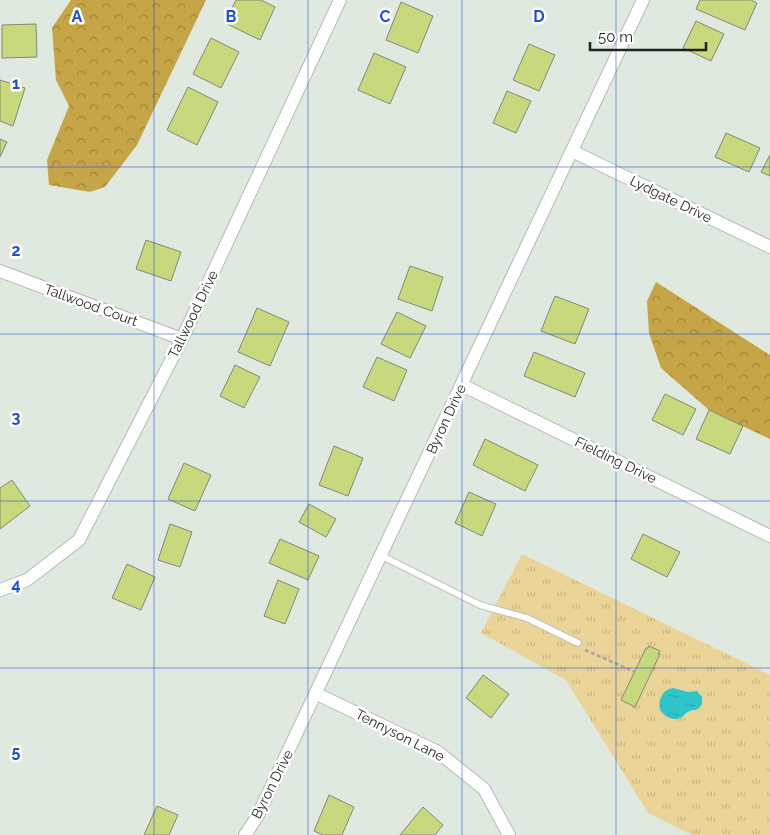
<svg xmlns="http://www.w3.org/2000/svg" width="770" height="835" font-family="Raleway,sans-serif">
	<defs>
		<pattern id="forest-crowns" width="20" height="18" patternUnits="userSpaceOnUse" patternTransform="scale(1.25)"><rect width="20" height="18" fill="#c6a547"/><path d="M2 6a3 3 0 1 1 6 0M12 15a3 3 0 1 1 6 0" fill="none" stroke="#a0863b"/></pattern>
		<pattern id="park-tufts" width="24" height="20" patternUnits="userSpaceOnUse" patternTransform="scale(1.25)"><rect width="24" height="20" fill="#ebd498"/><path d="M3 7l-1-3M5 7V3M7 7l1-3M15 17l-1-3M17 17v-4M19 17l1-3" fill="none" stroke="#c9b683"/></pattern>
		<pattern id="water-ripples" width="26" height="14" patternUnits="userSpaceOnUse" patternTransform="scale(1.25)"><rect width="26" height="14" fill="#30c4cb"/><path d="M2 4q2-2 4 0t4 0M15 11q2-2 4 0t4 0" fill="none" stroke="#2aa8ae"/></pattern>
	</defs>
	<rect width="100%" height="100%" fill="#e0e9e0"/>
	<g fill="url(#forest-crowns)">
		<path d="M71 0H206L137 145 105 187 90 192 49 185 47 160 69 106 56 80 52 28Z"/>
		<path d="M656 282 770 355V439L709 410 661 368 649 333 647 301Z"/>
	</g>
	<path fill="url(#park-tufts)" d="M522 554 770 675V835H692L648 813 566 680 481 633Z"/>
	<path fill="url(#water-ripples)" d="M673 688 688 692 697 691 702 697V704C696 713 694 708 688 712 685 713 684 716 682 717 673 722 665 717 660 710 658 699 662 690 673 688Z"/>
	<g fill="#c8d87d" stroke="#85877d">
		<path d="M236 0H261L275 7 260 40 225 23Z"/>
		<path d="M700 0H751L757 3 745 30 696 9Z"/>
		<path d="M401 2 433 16 418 53 386 40Z"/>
		<path d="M696 21 724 34 711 61 683 48Z"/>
		<path d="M36 24 37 57 2 58V25Z"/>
		<path d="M211 38 239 52 221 88 193 74Z"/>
		<path d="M529 44 555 55 539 91 513 80Z"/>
		<path d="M374 53 406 67 390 104 358 90Z"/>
		<path d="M0 80 25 88 13 126 0 121Z"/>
		<path d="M188 87 218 102 197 145 167 130Z"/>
		<path d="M507 91 531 101 516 133 493 123Z"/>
		<path d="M726 133 760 148 749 172 715 157Z"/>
		<path d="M0 139 7 142 0 157Z"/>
		<path d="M770 155V176L761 172Z"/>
		<path d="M146 240 181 252 171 281 136 269Z"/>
		<path d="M410 266 443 277 432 311 398 299Z"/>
		<path d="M555 296 589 309 575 344 541 331Z"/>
		<path d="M257 308 289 322 270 366 238 352Z"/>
		<path d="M397 312 426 326 410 358 381 344Z"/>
		<path d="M534 352 585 373 575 397 524 376Z"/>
		<path d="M377 357 407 370 394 401 363 387Z"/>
		<path d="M235 365 260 377 244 408 220 396Z"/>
		<path d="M665 394 696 409 683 435 652 420Z"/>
		<path d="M709 410 743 426 730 454 696 439Z"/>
		<path d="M485 439 538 465 525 491 473 465Z"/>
		<path d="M334 446 363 458 348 496 319 485Z"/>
		<path d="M184 463 211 475 195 511 168 499Z"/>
		<path d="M12 480 30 506 0 529V488Z"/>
		<path d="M469 492 496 504 482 536 455 523Z"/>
		<path d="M309 504 336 519 326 537 299 522Z"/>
		<path d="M170 524 192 532 180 567 158 560Z"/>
		<path d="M643 534 680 552 667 577 631 559Z"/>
		<path d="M280 539 319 556 308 580 269 563Z"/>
		<path d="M127 564 155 577 141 610 112 598Z"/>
		<path d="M278 580 299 589 285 624 264 616Z"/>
		<path d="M649 646 660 651 658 654H660L635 707 621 700 646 648H648Z"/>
		<path d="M483 675 509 694 491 718 466 698Z"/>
		<path d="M329 795 354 807 342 835H323L314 831Z"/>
		<path d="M157 806 178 815 169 835H144Z"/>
		<path d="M423 807 443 825 435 835H400Z"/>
	</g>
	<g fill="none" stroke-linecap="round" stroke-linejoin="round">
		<defs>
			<path id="lane" d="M382 556 480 605 527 618 578 643"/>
			<g id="street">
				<path d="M572 151 770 247"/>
				<path d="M0 271 182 339"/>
				<path d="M462 385 770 536"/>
				<path d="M0 590 27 580 79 540 182 339 340 0"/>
				<path d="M317 694 438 752 484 789 509 835"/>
				<path d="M245 835 257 817 643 0"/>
			</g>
		</defs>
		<use href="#lane" stroke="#b3bbb2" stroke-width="8"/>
		<use href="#street" stroke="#b3bbb2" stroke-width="14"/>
		<path stroke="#a2a9a2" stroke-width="2.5" stroke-dasharray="4 2.5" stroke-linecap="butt" d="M585 650 635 672"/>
		<use href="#lane" stroke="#fff" stroke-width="6"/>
		<use href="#street" stroke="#fff" stroke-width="12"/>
	</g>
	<path fill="none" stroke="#1d4ed8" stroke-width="1" stroke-opacity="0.55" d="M154 0V835M308 0V835M462 0V835M616 0V835M0 167H770M0 334H770M0 501H770M0 668H770"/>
	<g text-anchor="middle" stroke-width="5" stroke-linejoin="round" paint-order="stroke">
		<g font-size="14" fill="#1f221f" stroke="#fff">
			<text transform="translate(671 199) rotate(26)" y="5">Lydgate Drive</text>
			<text transform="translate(91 305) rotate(20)" y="5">Tallwood Court</text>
			<text transform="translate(193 314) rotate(-64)" y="5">Tallwood Drive</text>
			<text transform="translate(446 419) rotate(-65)" y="5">Byron Drive</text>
			<text transform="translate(616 460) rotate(26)" y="5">Fielding Drive</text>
			<text transform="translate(400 735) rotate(27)" y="5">Tennyson Lane</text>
			<text transform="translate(272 784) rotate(-63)" y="5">Byron Drive</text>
		</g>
	</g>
	<g font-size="16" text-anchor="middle" font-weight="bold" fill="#1d4ed8" stroke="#fff" stroke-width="5" stroke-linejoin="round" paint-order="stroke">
		<text x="77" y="22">A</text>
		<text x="231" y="22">B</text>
		<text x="385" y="22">C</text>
		<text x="539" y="22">D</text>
		<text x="16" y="89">1</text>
		<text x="16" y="256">2</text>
		<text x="16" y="423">3</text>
		<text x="16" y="590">4</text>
		<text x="16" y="757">5</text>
	</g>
	<path d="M590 42v8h116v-8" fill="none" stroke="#1f221f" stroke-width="2.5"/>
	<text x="598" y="42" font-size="15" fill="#1f221f" stroke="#ffffff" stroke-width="4" paint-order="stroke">50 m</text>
</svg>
